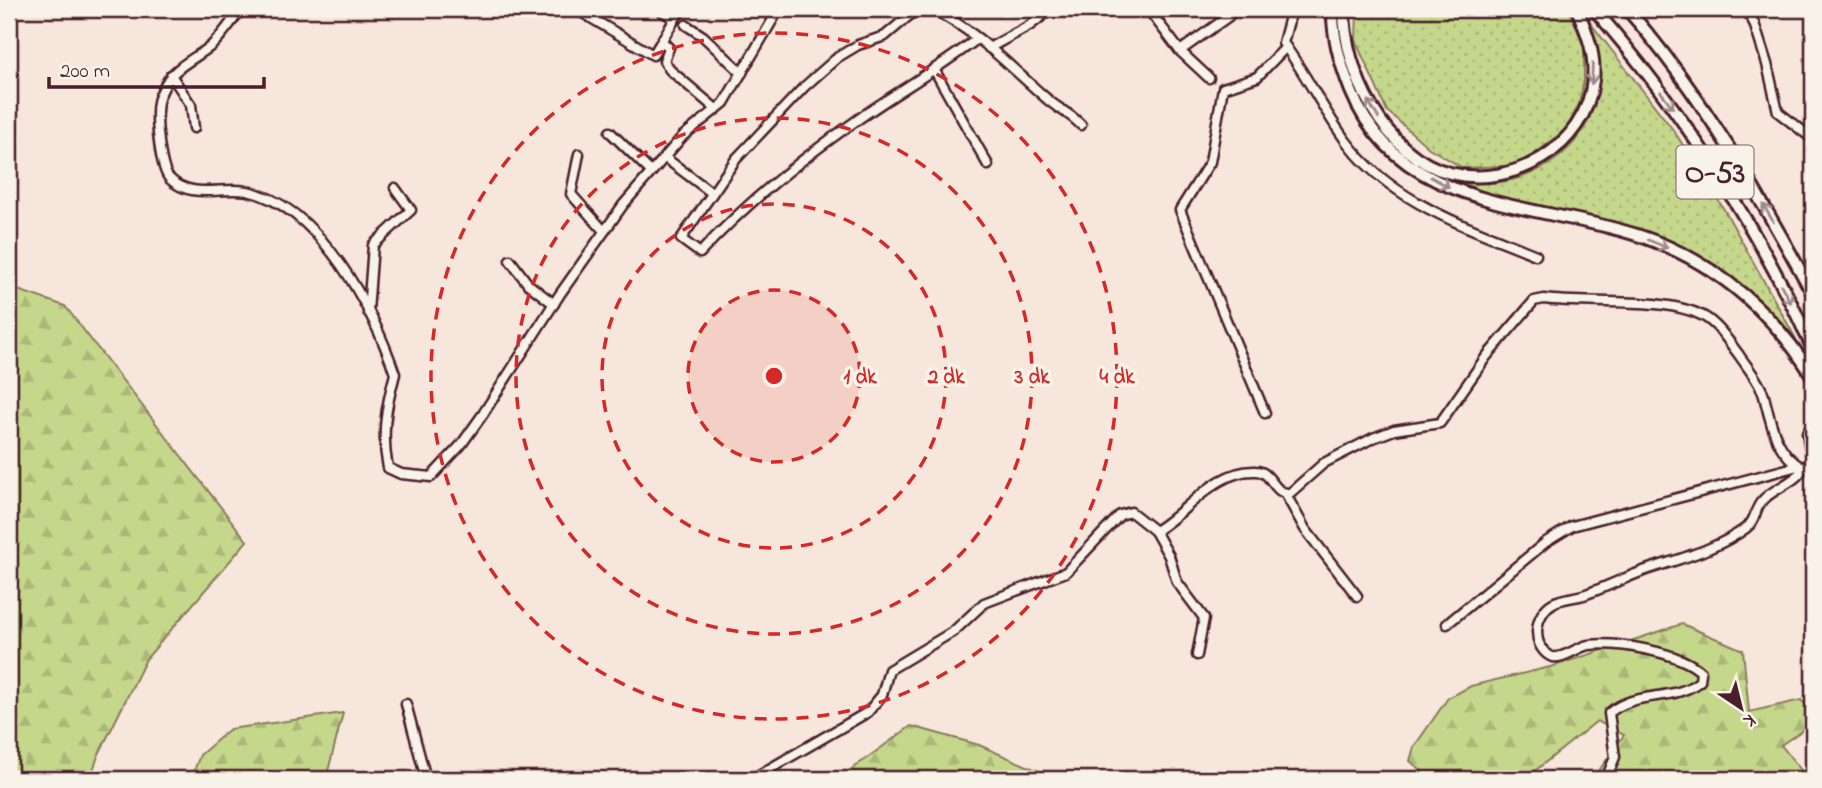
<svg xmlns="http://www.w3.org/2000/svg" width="1822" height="788" font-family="'Indie Flower',sans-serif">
	<defs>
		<pattern id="grass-dots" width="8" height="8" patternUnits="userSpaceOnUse" patternTransform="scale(1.75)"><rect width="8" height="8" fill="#c5d78b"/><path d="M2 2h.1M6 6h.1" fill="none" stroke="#abb878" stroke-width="1.8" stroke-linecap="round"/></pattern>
		<pattern id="forest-firs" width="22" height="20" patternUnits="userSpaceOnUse" patternTransform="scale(1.75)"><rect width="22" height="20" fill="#c5d78b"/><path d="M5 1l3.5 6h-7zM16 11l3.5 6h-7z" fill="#abb878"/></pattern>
	</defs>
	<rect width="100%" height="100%" fill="#f7e6db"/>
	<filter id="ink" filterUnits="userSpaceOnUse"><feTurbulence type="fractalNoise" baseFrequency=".0143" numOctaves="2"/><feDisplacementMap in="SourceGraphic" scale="14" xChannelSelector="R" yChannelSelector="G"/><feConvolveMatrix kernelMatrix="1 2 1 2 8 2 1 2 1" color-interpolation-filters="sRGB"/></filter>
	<g filter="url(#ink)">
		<g fill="url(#grass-dots)" stroke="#887b5b" stroke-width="2">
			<path d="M1357 9H1569L1584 47V80L1579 104 1567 128 1521 165 1463 168 1429 148 1387 111 1356 42Z"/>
			<path d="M1589 21 1674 131 1725 211 1796 339 1757 300 1693 253 1608 222 1492 195 1436 173C1449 177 1464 182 1478 183 1528 187 1585 151 1595 100 1601 73 1595 47 1589 21Z"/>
		</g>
		<g fill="url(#forest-firs)" stroke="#887b5b" stroke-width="2">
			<path d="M9 287 65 306 247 541 146 659 98 756 90 779H9Z"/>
			<path d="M1682 624 1743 650 1749 712 1801 700 1813 711 1810 725 1781 745 1808 779H1593L1624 735 1597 721 1531 774 1484 775 1481 779H1431L1410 761 1414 747 1448 698 1471 686 1554 666Z"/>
			<path d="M343 713 326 779H191L200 755 230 729Z"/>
			<path d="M911 726 979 745 1057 779H848L849 771Z"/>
		</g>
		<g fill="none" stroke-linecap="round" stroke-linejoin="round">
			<defs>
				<g id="minor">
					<path d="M241 9C232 21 222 36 211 46 196 58 176 66 166 83 163 89 159 96 158 102 155 117 160 170 170 179 192 200 222 186 247 191 320 206 374 310 395 374 386 407 381 434 388 468L401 474 431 477 461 445 483 414 560 294 623 205 683 136 724 103 779 9"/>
					<path d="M576 9 653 55 681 9"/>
					<path d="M658 9 674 18"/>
					<path d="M917 9 885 36 858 45 838 57 804 87 736 159 681 239 700 253C746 203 804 157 860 118 899 91 939 68 977 39"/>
					<path d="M931 9C975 29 1010 67 1047 99 1058 109 1070 113 1081 125"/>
					<path d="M1148 9 1180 51 1209 78"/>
					<path d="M1292 9 1283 43C1306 74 1323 110 1346 141 1393 204 1466 226 1536 255"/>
					<path d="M1746 9 1754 23 1767 64 1778 112 1813 139"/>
					<path d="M686 25 703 36 742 73"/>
					<path d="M662 41 669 48 664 61 670 70 716 109"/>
					<path d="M989 48 1029 26 1051 9"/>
					<path d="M1180 51 1229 16"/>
					<path d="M935 71 988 165"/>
					<path d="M171 75 191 105 194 128"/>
					<path d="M610 132 650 171"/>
					<path d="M579 154 571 194 604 231"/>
					<path d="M664 157 712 193"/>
					<path d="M510 260 528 284 554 304"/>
					<path d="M368 312 373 245 411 210 395 188"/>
					<path d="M1265 413 1180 210 1210 162 1223 88 1257 77 1286 47"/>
					<path d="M1285 493 1305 529 1357 596"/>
					<path d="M1155 531 1169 556 1177 582 1204 618 1197 655"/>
					<path d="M1447 624 1546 542 1572 526 1798 466"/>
					<path d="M406 704 426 779"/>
					<path d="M752 779 868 712 882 695 889 670 954 631 984 603 1066 572 1120 515 1131 512 1155 531C1187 513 1215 469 1256 471 1272 471 1273 495 1290 493L1324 463 1373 438 1394 430 1440 423 1486 357 1534 301 1544 299C1589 305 1665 296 1703 316 1718 324 1729 342 1739 355 1747 367 1760 382 1764 396 1771 424 1776 454 1803 468L1812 462 1807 433 1813 424"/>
					<path d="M1606 779 1615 757 1609 713C1638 689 1673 703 1700 681L1701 672C1680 652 1619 642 1589 645 1578 646 1560 662 1550 656 1530 644 1535 613 1553 603 1563 597 1578 598 1589 593 1609 586 1628 576 1649 569 1682 558 1718 549 1746 528 1757 520 1754 509 1762 501 1773 488 1796 483 1803 468"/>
				</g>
				<g id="highway">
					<path d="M1333 9C1332 37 1341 66 1351 91 1402 217 1550 201 1654 241 1721 267 1776 316 1813 377"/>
					<path d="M1344 9C1344 71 1384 156 1450 173 1513 189 1586 147 1593 80 1596 55 1587 32 1577 9"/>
					<path d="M1594 9C1682 109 1758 228 1813 349"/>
					<path d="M1627 9C1702 94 1759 195 1813 294"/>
				</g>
			</defs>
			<use href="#minor" stroke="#4a1f2b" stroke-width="13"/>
			<use href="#highway" stroke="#4a1f2b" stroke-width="16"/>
			<use href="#minor" stroke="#f7f3e8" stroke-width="8"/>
			<use href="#highway" stroke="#f7f3e8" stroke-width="10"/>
		</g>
		<defs><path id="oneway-shaft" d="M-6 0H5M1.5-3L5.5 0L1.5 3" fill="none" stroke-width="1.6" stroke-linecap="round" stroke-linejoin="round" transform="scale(1.75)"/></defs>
		<g stroke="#a0898a">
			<use href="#oneway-shaft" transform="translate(1592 74) rotate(93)"/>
			<use href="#oneway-shaft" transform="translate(1667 100) rotate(53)"/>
			<use href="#oneway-shaft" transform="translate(1373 109) rotate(-122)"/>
			<use href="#oneway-shaft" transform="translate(1440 182) rotate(29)"/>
			<use href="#oneway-shaft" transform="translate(1768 213) rotate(-121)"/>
			<use href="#oneway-shaft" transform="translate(1658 244) rotate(22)"/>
			<use href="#oneway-shaft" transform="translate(1786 294) rotate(61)"/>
		</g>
	</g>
	<circle cx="774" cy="376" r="86" fill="#d62828" fill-opacity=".12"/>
	<g fill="none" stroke="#d62828" stroke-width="3.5" stroke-dasharray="12 9">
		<circle cx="774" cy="376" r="86"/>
		<circle cx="774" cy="376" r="172"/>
		<circle cx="774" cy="376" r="258"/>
		<circle cx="774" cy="376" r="343"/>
	</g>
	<g text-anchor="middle" stroke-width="7" stroke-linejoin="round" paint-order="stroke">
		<rect fill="#f7f3e8" stroke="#7e5f64" stroke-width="2" x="1676.5" y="145.5" width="77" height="53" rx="5"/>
		<g font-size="30" font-weight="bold" fill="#4a1f2b">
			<text x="1715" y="182">O-53</text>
		</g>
	</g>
	<circle cx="774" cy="376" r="10" fill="#d62828" stroke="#f7f3e8" stroke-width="3.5"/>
	<g font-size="21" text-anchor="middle" font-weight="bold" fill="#d62828" stroke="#f7f3e8" stroke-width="7" stroke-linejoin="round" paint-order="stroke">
		<text x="860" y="383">1 dk</text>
		<text x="946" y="383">2 dk</text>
		<text x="1032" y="383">3 dk</text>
		<text x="1117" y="383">4 dk</text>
	</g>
	<rect width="1822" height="788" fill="none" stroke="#f7f3e8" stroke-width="35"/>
	<rect x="18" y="18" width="1787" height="753" fill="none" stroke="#4a1f2b" stroke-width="2.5" filter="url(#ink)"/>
	<g transform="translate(1741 708) rotate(145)" stroke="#f7f3e8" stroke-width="5" paint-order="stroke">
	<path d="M0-5L12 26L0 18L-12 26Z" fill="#4a1f2b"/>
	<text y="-10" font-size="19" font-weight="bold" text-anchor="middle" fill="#4a1f2b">K</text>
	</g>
	<path d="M49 77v10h215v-10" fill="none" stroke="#4a1f2b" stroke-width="3.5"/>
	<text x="60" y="77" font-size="21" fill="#4a1f2b" stroke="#f7f3e8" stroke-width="5" paint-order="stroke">200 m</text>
</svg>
